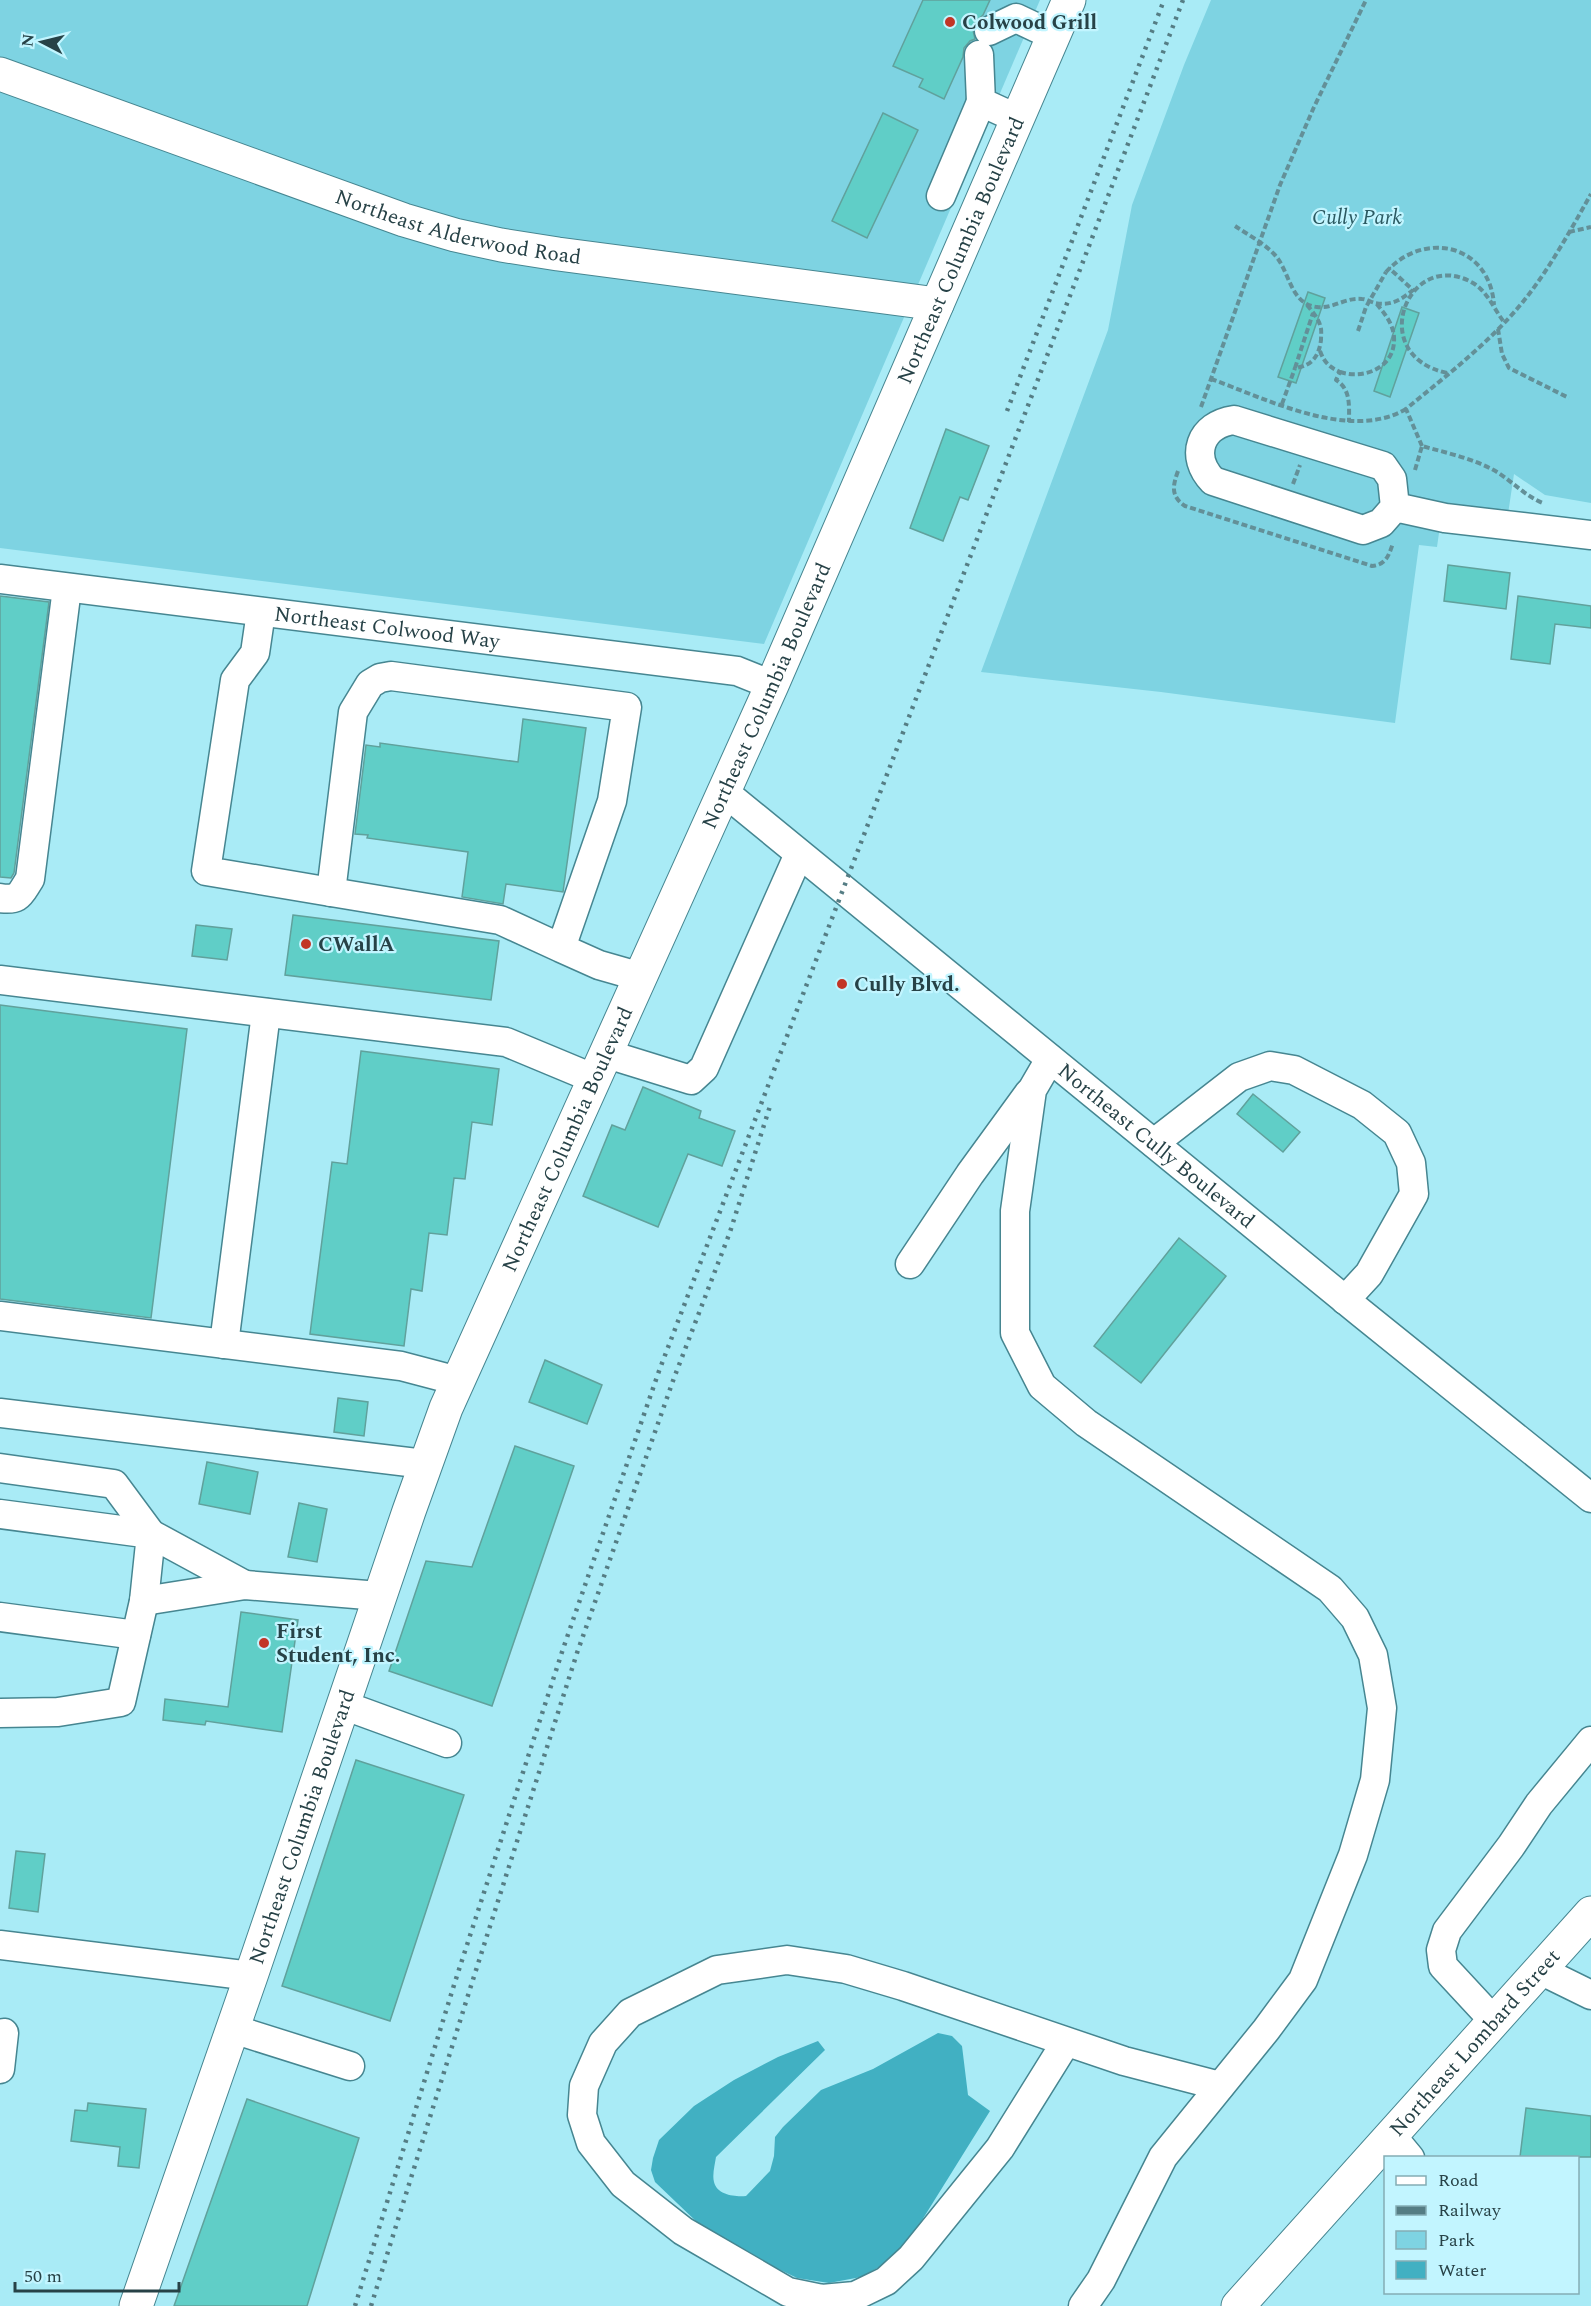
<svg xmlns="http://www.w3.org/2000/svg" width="1591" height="2306" font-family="Spectral,serif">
	<rect width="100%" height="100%" fill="#a9ebf6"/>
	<g fill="#7ed3e2">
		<path d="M0 0H1040L764 644 0 548Z"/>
		<path d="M1211 0H1591V503L1545 495 1514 474 1508 514 1443 505 1437 547 1419 545 1395 723 1161 692 981 672 1108 330 1132 205 1184 65Z"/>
	</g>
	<path fill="#41b0c2" d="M938 2033 952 2036 962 2046 968 2095 990 2111 914 2233 892 2260 861 2277 829 2283 797 2278 754 2257 700 2225 655 2182 651 2170 653 2158 659 2140 694 2106 734 2080 778 2057 818 2041 825 2050 716 2157C715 2164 712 2175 714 2182 717 2195 735 2197 746 2196L770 2171 774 2156 775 2137 783 2127 821 2090 873 2069Z"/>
	<g fill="#60cec7" stroke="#60a19c" stroke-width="1.5">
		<path d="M923 0H990L983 15 975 22 973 30 975 39 970 41 964 48 963 57 944 99 919 87 923 79 893 66Z"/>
		<path d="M883 113 918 130 867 238 832 221Z"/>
		<path d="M1308 292 1325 298 1296 383 1278 377Z"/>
		<path d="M1402 307 1419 313 1390 397 1374 391Z"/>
		<path d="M946 429 989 446 968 500 960 497 943 541 910 528Z"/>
		<path d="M1448 565 1510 573 1506 609 1444 601Z"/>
		<path d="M0 596 49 602 14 873 11 878 0 877Z"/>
		<path d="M1518 596 1591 606V628L1555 624 1550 664 1511 659Z"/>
		<path d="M523 719 586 728 563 892 506 884 503 904 462 897 468 852 367 838 368 835 355 834 366 745 380 747V743L518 762Z"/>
		<path d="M293 915 499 941 491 1000 285 975Z"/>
		<path d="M196 925 232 929 227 960 192 956Z"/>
		<path d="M0 1005 187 1029 151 1318 0 1299Z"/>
		<path d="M361 1051 499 1069 492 1125 472 1122 465 1179 454 1178 447 1235 429 1233 422 1291 411 1289 404 1346 310 1334 332 1162 347 1164Z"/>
		<path d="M643 1087 701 1111 699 1118 735 1131 722 1166 688 1154 658 1227 583 1196 612 1125 625 1130Z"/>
		<path d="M1253 1094 1300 1132 1283 1152 1237 1114Z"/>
		<path d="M1179 1238 1226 1276 1141 1383 1094 1346Z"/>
		<path d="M545 1360 602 1385 587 1424 529 1402Z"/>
		<path d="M338 1398 368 1402 364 1436 334 1432Z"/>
		<path d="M515 1446 574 1466 492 1706 389 1671 426 1561 472 1567Z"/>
		<path d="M207 1462 258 1472 250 1514 199 1504Z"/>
		<path d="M299 1503 327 1509 317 1562 288 1557Z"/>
		<path d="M241 1612 298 1620 282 1732 206 1721 205 1725 163 1720 165 1699 228 1707Z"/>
		<path d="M356 1760 464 1795 390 2021 282 1986Z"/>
		<path d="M16 1851 45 1854 38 1912 9 1908Z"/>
		<path d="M247 2099 359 2138 307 2306H174Z"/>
		<path d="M88 2103 146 2109 139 2168 118 2166 120 2147 71 2141 75 2110 87 2111Z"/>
		<path d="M1526 2108 1591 2116V2157H1520Z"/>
	</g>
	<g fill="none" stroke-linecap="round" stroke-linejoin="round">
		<defs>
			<g id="minor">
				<path d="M989 31 1016 18 1054 36"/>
				<path d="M979 55 981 102 1018 119"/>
				<path d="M941 196 981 102"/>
				<path d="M1395 507 1392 479 1383 466 1234 420C1200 425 1189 456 1213 481L1363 530 1381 523 1395 507 1445 518 1591 535"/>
				<path id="s1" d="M0 579 737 671 772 685"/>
				<path d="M261 612 255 653 235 680 206 871 331 892"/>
				<path id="s2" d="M723 791 1360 1312 1591 1498"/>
				<path d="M0 898C20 901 20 894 30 879L67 588"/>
				<path d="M561 948 500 920 331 892 353 712 370 684 380 678 391 676 627 707 612 801 561 948 599 965 641 977"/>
				<path d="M0 980 506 1042 595 1079"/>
				<path d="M607 1054 691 1080 704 1068 799 854"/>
				<path d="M1050 1059 1032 1090 1015 1211V1333L1042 1386 1086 1423 1330 1589 1355 1618 1373 1655 1382 1708 1375 1780 1353 1855 1303 1980 1266 2030 1163 2157 1101 2280 1083 2306"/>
				<path d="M1154 1143 1239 1077 1270 1066 1294 1070 1362 1105 1397 1133 1411 1163 1414 1194 1369 1274 1345 1300"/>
				<path d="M910 1264 970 1174 1029 1093"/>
				<path d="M0 1316 401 1366 458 1381"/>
				<path d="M224 1344 266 1013"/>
				<path d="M0 1413 425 1464"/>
				<path d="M0 1468 114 1484 151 1534 245 1585"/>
				<path d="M0 1514 151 1534 144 1601 121 1702 58 1712 0 1713"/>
				<path d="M144 1601 245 1585 379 1596"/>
				<path d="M0 1617 136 1635"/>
				<path d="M343 1705 447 1743"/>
				<path d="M0 1945 251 1976"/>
				<path d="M1540 1970 1591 1995"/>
				<path d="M1494 2021 1443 1966 1441 1950 1447 1931 1511 1846 1539 1804 1591 1741"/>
				<path d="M233 2029 350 2066"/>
				<path d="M1066 2042 1000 2148 911 2258 886 2281 855 2296 822 2299 788 2292 683 2231 623 2184 591 2143 582 2115 584 2086 603 2043 630 2013 717 1970 787 1960 846 1969 903 1986 1124 2061 1220 2086"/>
				<path d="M0 2069 4 2033"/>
				<path d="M1391 2135 1410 2158"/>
			</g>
			<g id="major">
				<path id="s3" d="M0 74 404 220 455 235 501 245 558 254 937 304"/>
				<path id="s4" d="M136 2306 251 1976 409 1511 446 1408 772 685 1069 0"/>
				<path id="s5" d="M1238 2306 1591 1913"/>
			</g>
		</defs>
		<use href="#minor" stroke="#468691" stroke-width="31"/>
		<use href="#major" stroke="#468691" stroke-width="35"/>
		<g stroke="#639098" stroke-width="4" stroke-dasharray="6 3" stroke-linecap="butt">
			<path d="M1235 226C1247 234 1262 242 1273 253 1290 269 1289 304 1317 307 1333 309 1346 297 1362 299 1366 299 1371 302 1375 303 1391 306 1401 300 1413 290L1389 268"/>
			<path d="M1569 232 1591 227"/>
			<path d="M1386 272C1425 229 1490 245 1494 305"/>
			<path d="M1307 305C1312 311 1318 318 1320 325 1322 330 1321 334 1321 340 1319 356 1312 366 1295 368L1313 313"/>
			<path d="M1498 329 1502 354 1509 368 1569 398"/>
			<path d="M1320 351C1324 362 1329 367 1340 372L1336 380C1351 389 1349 406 1349 422"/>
			<path d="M1340 372C1365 380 1396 367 1394 337 1393 323 1384 313 1376 303"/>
			<path d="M1447 373C1364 355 1409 246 1473 283 1487 291 1494 309 1504 322"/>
			<path d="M1211 379C1267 399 1350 442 1406 409"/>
			<path d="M1282 404 1295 368"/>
			<path d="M1201 407 1280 185 1314 107 1366 0"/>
			<path d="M1422 446 1406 409C1446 376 1489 343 1522 303 1549 270 1570 231 1591 194"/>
			<path d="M1415 470 1422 446C1447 453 1475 459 1497 472 1513 482 1525 496 1543 503"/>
			<path d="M1178 471C1173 485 1170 496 1185 506L1372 566C1386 565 1389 555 1393 543"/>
			<path d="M1293 484 1300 465"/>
		</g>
		<use href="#minor" stroke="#fff" stroke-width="28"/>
		<use href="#major" stroke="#fff" stroke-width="33"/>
		<g stroke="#557d84" stroke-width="4.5" stroke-dasharray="3 6" stroke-linecap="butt">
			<path d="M1007 411 1164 0"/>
			<path d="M355 2306 454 1985 563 1649 659 1371 1183 0"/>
			<path d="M371 2306 470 1989 577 1653 674 1378 730 1232 771 1103"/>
		</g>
		<path stroke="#639098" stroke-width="4" stroke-dasharray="6 3" stroke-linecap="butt" d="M1358 331 1366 307 1386 272"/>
	</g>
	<g fill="#c23526" stroke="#c2f5ff" stroke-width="2">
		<circle cx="950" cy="22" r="6"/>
		<circle cx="306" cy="944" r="6"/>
		<circle cx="842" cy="984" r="6"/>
		<circle cx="264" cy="1643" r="6"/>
	</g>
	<g text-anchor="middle" stroke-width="4.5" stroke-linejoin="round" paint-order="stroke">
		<g font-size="21" font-weight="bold" fill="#274247" stroke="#c2f5ff" text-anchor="start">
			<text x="962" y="29">Colwood Grill</text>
			<text x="318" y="951">CWallA</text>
			<text x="854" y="991">Cully Blvd.</text>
			<text x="276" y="1638">First<tspan x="276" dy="24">Student, Inc.</tspan></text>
		</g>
		<g font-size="21" font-style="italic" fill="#2b5961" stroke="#c2f5ff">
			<text x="1357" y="224">Cully Park</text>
		</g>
		<g font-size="21" fill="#274247" stroke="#c2f5ff">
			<text dy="7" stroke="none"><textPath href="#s3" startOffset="484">Northeast Alderwood Road</textPath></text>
			<text dy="7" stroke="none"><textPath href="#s4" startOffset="2217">Northeast Columbia Boulevard</textPath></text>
			<text dy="7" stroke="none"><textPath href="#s1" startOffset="390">Northeast Colwood Way</textPath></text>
			<text dy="7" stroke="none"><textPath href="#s4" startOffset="1731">Northeast Columbia Boulevard</textPath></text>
			<text dy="7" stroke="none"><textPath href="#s4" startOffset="1245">Northeast Columbia Boulevard</textPath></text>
			<text dy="7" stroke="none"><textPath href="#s2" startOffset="560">Northeast Cully Boulevard</textPath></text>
			<text dy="7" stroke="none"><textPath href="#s4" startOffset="507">Northeast Columbia Boulevard</textPath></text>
			<text dy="7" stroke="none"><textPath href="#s5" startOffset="354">Northeast Lombard Street</textPath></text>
		</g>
	</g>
	<rect x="1384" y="2156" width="195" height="138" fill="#c2f5ff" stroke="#84adb5" stroke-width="1.5"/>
	<rect x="1396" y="2176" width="30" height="9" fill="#ffffff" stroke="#84adb5" stroke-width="1.5"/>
	<text x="1438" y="2186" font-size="18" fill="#274247">Road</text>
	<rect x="1396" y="2206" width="30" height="9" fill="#557d84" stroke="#84adb5" stroke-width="1.5"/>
	<text x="1438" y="2216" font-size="18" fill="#274247">Railway</text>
	<rect x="1396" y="2231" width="30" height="18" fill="#7ed3e2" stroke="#84adb5" stroke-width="1.5"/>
	<text x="1438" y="2246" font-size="18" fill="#274247">Park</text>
	<rect x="1396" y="2261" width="30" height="18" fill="#41b0c2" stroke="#84adb5" stroke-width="1.5"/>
	<text x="1438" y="2276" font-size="18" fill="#274247">Water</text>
	<g transform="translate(42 42) rotate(277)" stroke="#c2f5ff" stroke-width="4.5" paint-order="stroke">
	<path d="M0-4.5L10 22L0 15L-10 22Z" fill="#274247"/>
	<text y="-9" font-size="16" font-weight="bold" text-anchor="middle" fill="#274247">N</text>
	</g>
	<path d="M15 2282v9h164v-9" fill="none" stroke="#274247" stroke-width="3"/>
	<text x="24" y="2282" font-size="18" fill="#274247" stroke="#c2f5ff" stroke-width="4.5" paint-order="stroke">50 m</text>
</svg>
